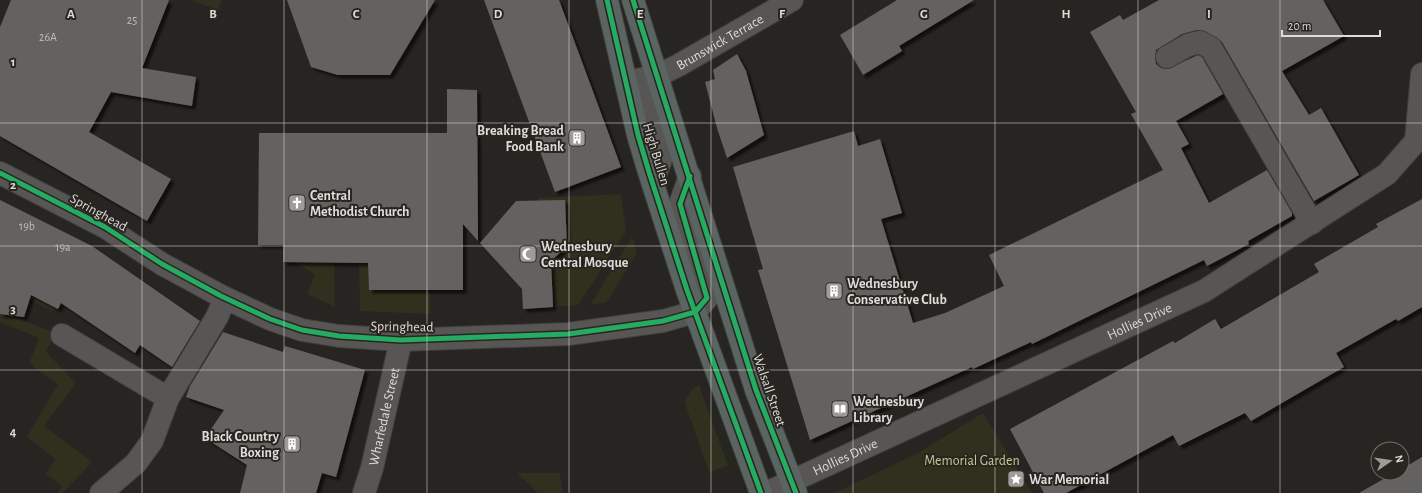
<svg xmlns="http://www.w3.org/2000/svg" width="1422" height="493" font-family="'Alegreya Sans',sans-serif">
	<defs>
		<filter id="shadow"><feDropShadow dx="3.5" dy="3.5" stdDeviation="1" flood-color="#0009"/></filter>
	</defs>
	<rect width="100%" height="100%" fill="#272522"/>
	<g fill="#2f301e">
		<path d="M190 0H222L218 10Z"/>
		<path d="M621 194 626 231 578 305 553 307 551 261 563 250V239H567L566 214 538 201V198Z"/>
		<path d="M632 237 637 253 606 303 591 304Z"/>
		<path d="M359 261 368 262 369 290H430V314L360 311Z"/>
		<path d="M294 262 334 263 335 307 307 294 315 274Z"/>
		<path d="M0 280 58 309 52 311 0 284Z"/>
		<path d="M0 314 12 316 55 333 46 352 76 383 44 426 92 462 63 493H58L62 486 46 474 55 459 27 437 58 384 36 369 30 361 39 338 0 322Z"/>
		<path d="M699 385 728 466 709 472 684 401 693 388Z"/>
		<path d="M983 413 1032 493H834L916 454Z"/>
		<path d="M517 473H560L562 493H538Z"/>
	</g>
	<g fill="#646261" filter="url(#shadow)">
		<path d="M11 0H169L142 68 196 77 192 106 111 92 89 132 171 179 147 221 0 136V27Z"/>
		<path d="M287 0H435L390 75H338L311 67Z"/>
		<path d="M484 0H559L621 167 555 192Z"/>
		<path d="M897 0H974L899 46 902 51 863 75 840 35Z"/>
		<path d="M1159 0H1323L1344 36 1282 71 1309 115 1321 108 1359 175 1314 201 1222 42 1205 31 1197 30 1182 34 1156 50 1155 57 1156 64 1161 68 1167 69 1198 55 1202 57 1223 94 1176 121 1189 144 1181 148 1209 203 1267 170 1292 213V216L1248 241 1249 244 1207 266 1204 260 1032 344 1031 342 973 369 972 367 810 440 758 270 763 269 733 167 854 131 858 146 880 139 902 213 881 219 913 323 945 313 1004 286 989 255 1163 170 1131 114 1136 112 1090 32 1120 15 1123 20Z"/>
		<path d="M737 54 746 71 764 135 727 158 717 128 705 82 715 79 713 70Z"/>
		<path d="M447 89 477 90 478 241 463 224V290H369L368 263 283 262V245H258L259 133H447Z"/>
		<path d="M1422 199V307L1398 321 1396 319 1336 353 1344 367 1251 421 1245 413 1179 446 1173 435 1066 493H1044L1010 429 1173 341 1175 343 1215 319 1221 329 1319 272 1314 264 1378 227 1376 224Z"/>
		<path d="M0 200 92 246 200 321 172 367 140 345 135 353 61 303 58 309 31 295 24 317 0 314Z"/>
		<path d="M565 200 567 246 551 261 553 307 523 309 522 289 480 243 516 201Z"/>
		<path d="M223 332 283 352 285 346 365 370 336 477 322 473 316 493H240L247 465 205 438 224 410 186 397 190 386Z"/>
		<path d="M1422 457V493H1359L1394 473H1402V469Z"/>
	</g>
	<g fill="none" stroke-linecap="round" stroke-linejoin="round">
		<defs>
			<g id="minor">
				<path d="M1167 57 1188 45 1200 42 1211 48 1312 223"/>
				<path d="M645 78 664 151 653 181"/>
				<path id="s1" d="M626 82 657 76 679 65 792 0"/>
				<path d="M0 173 105 227 162 264 221 296 270 319 302 330 339 336 401 340 568 334 663 321 695 312 707 298 680 204 690 176"/>
				<path d="M62 335 168 398 217 317 225 298"/>
				<path d="M101 493 136 463 152 441 168 398"/>
				<path id="s2" d="M364 493 372 468 401 340"/>
				<path id="s3" d="M766 493 1204 291 1387 174 1416 141 1422 74"/>
			</g>
			<g id="highway">
				<path d="M607 0 638 135 649 172 687 290 761 493"/>
				<path d="M633 0 756 390 796 493"/>
			</g>
		</defs>
		<use href="#minor" stroke="#413f3d" stroke-width="24"/>
		<use href="#highway" stroke="#413f3d" stroke-width="24"/>
		<use href="#minor" stroke="#585654" stroke-width="22"/>
		<use href="#highway" stroke="#5a6461" stroke-width="22"/>
		<defs>
			<g id="cycleway">
				<path d="M607 0 638 135 649 172 687 290 761 493"/>
				<path d="M633 0 756 390 796 493"/>
				<path d="M0 173 105 227 162 264 221 296 270 319 302 330 339 336 401 340 568 334 663 321 695 312 707 298 680 204 690 176"/>
			</g>
		</defs>
		<use href="#cycleway" stroke="#292520" stroke-width="8"/>
		<use href="#cycleway" stroke="#26ab63" stroke-width="5"/>
	</g>
	<path fill="none" stroke="#dedbd8" stroke-width="1" stroke-opacity="0.55" d="M142 0V493M284 0V493M427 0V493M569 0V493M711 0V493M853 0V493M995 0V493M1138 0V493M1280 0V493M0 123H1422M0 246H1422M0 370H1422"/>
	<defs>
		<symbol id="building-square" viewBox="-11 -11 22 22"><rect x="-9" y="-9" width="18" height="18" rx="4" fill="#9e9b98" stroke="#292520"/><path d="M-4-6H4V6H1V3H-1V6H-4ZM-2.5-4.3h1.7v1.8h-1.7ZM.8-4.3h1.7v1.8H.8ZM-2.5-1h1.7V.8h-1.7ZM.8-1h1.7V.8H.8Z" fill="#fff"/></symbol>
		<symbol id="church-square" viewBox="-11 -11 22 22"><rect x="-9" y="-9" width="18" height="18" rx="4" fill="#9e9b98" stroke="#292520"/><path d="M-1.2-6h2.4v3.5h3.3v2.4h-3.3V6h-2.4V-.1h-3.3v-2.4h3.3Z" fill="#fff"/></symbol>
		<symbol id="mosque-square" viewBox="-11 -11 22 22"><rect x="-9" y="-9" width="18" height="18" rx="4" fill="#9e9b98" stroke="#292520"/><path d="M3.5-4.9A6 6 0 1 0 3.5 4.9A5 5 0 1 1 3.5-4.9Z" fill="#fff"/></symbol>
		<symbol id="library-square" viewBox="-11 -11 22 22"><rect x="-9" y="-9" width="18" height="18" rx="4" fill="#9e9b98" stroke="#292520"/><path d="M-6-4Q-3-5.5-.7-3.5V5Q-3 3-6 4ZM6-4Q3-5.5 .7-3.5V5Q3 3 6 4Z" fill="#fff"/></symbol>
		<symbol id="sight-square" viewBox="-11 -11 22 22"><rect x="-9" y="-9" width="18" height="18" rx="4" fill="#9e9b98" stroke="#292520"/><path d="M0-6L1.8-2.2L6-1.7L2.9 1.2L3.7 5.4L0 3.3L-3.7 5.4L-2.9 1.2L-6-1.7L-1.8-2.2Z" fill="#fff"/></symbol>
	</defs>
	<g fill-rule="evenodd">
		<use href="#building-square" x="567" y="128" width="20" height="20"/>
		<use href="#church-square" x="287" y="193" width="20" height="20"/>
		<use href="#mosque-square" x="518" y="244" width="20" height="20"/>
		<use href="#building-square" x="824" y="281" width="20" height="20"/>
		<use href="#library-square" x="830" y="399" width="20" height="20"/>
		<use href="#building-square" x="282" y="434" width="20" height="20"/>
		<use href="#sight-square" x="1006" y="469" width="20" height="20"/>
	</g>
	<g text-anchor="middle" stroke-width="4" stroke-linejoin="round" paint-order="stroke">
		<g font-size="12" fill="#c0bdba">
			<text x="132" y="24">25</text>
			<text x="48" y="41">26A</text>
			<text x="27" y="230">19b</text>
			<text x="63" y="251">19a</text>
		</g>
		<g font-size="14" fill="#dedbd8" stroke="#292520">
			<text dy="5" stroke="none"><textPath href="#s1" startOffset="103">Brunswick Terrace</textPath></text>
			<text transform="translate(657 154) rotate(73)" y="5">High Bullen</text>
			<text transform="translate(99 212) rotate(29)" y="5">Springhead</text>
			<text dy="5" stroke="none"><textPath href="#s3" startOffset="411">Hollies Drive</textPath></text>
			<text transform="translate(402 326) rotate(1)" y="5">Springhead</text>
			<text transform="translate(770 390) rotate(71)" y="5">Walsall Street</text>
			<text dy="5" stroke="none"><textPath href="#s2" startOffset="79">Wharfedale Street</textPath></text>
			<text dy="5" stroke="none"><textPath href="#s3" startOffset="87">Hollies Drive</textPath></text>
		</g>
		<g font-size="14" font-weight="bold" fill="#dedbd8" stroke="#292520" text-anchor="start">
			<text x="564" y="135" text-anchor="end">Breaking Bread<tspan x="564" dy="16">Food Bank</tspan></text>
			<text x="310" y="200">Central<tspan x="310" dy="16">Methodist Church</tspan></text>
			<text x="541" y="251">Wednesbury<tspan x="541" dy="16">Central Mosque</tspan></text>
			<text x="847" y="288">Wednesbury<tspan x="847" dy="16">Conservative Club</tspan></text>
			<text x="853" y="406">Wednesbury<tspan x="853" dy="16">Library</tspan></text>
			<text x="279" y="441" text-anchor="end">Black Country<tspan x="279" dy="16">Boxing</tspan></text>
			<text x="1029" y="484">War Memorial</text>
		</g>
		<g font-size="14" fill="#c4ca93" stroke="#292520">
			<text x="972" y="465">Memorial Garden</text>
		</g>
	</g>
	<g font-size="13" text-anchor="middle" font-weight="bold" fill="#dedbd8" stroke="#292520" stroke-width="4" stroke-linejoin="round" paint-order="stroke">
		<text x="71" y="18">A</text>
		<text x="213" y="18">B</text>
		<text x="356" y="18">C</text>
		<text x="498" y="18">D</text>
		<text x="640" y="18">E</text>
		<text x="782" y="18">F</text>
		<text x="924" y="18">G</text>
		<text x="1066" y="18">H</text>
		<text x="1209" y="18">I</text>
		<text x="13" y="66">1</text>
		<text x="13" y="189">2</text>
		<text x="13" y="313">3</text>
		<text x="13" y="436">4</text>
	</g>
	<g transform="translate(1390 461) rotate(77)"><circle r="19" fill="#292520" stroke="#716e6a"/>
	<path d="M0-3L7 15L0 10L-7 15Z" fill="#9e9b98"/>
	<text y="-6" font-size="11" font-weight="bold" text-anchor="middle" fill="#dedbd8">N</text>
	</g>
	<path d="M1282 30v6h98v-6" fill="none" stroke="#dedbd8" stroke-width="2"/>
	<text x="1288" y="30" font-size="12" fill="#dedbd8" stroke="#292520" stroke-width="3" paint-order="stroke">20 m</text>
</svg>
